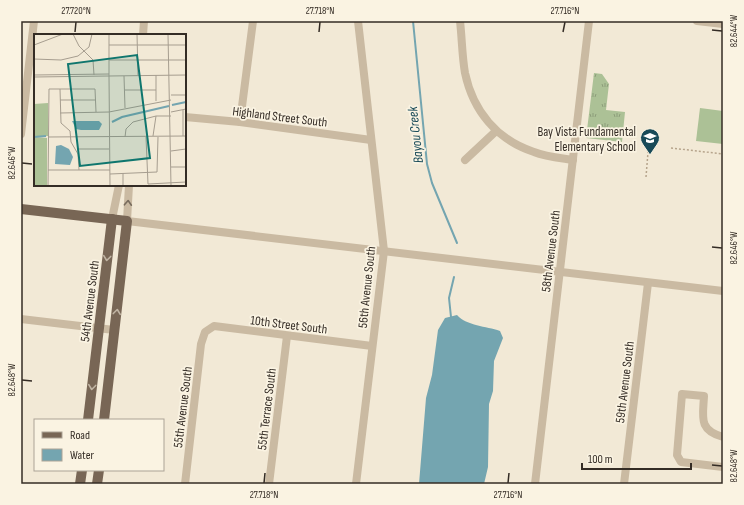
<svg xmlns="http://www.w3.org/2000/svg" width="744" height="505" font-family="'Sofia Sans Condensed',sans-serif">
	<defs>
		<pattern id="park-tufts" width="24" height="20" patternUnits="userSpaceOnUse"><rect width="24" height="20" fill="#acc196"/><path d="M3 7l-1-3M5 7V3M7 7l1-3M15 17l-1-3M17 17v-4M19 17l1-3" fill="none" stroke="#8d9d7a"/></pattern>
	</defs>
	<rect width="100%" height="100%" fill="#f2e9d6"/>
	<path fill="url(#park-tufts)" d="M594 73 602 74 609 84 606 110 625 112 622 142 586 138Z"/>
	<path fill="#acc196" d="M700 108 723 111V144L696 141Z"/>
	<path fill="#74a5b0" d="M457 315C467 326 486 326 500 331L503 338 494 361 493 391 489 404 488 467 484 484H419L426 398 432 375 438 330 445 318Z"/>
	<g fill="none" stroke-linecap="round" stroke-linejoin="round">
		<g stroke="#74a5b0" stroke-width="2">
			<path d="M413 21 427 164 432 183 457 243"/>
			<path d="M451 317 449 298 454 277"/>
		</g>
		<g stroke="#b6a48c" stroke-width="1.5" stroke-dasharray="2 2" stroke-linecap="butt">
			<path d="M671 148 723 154"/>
			<path d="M646 177 649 140"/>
		</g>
		<g stroke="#cabaa2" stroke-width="8">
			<path d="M460 21C462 38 462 56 465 73 473 111 497 140 534 152 546 157 560 158 573 160"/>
			<path d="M697 21 723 24"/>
			<path d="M143 35 144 21"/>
			<path d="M185 117 240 122 371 140"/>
			<path d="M240 122 253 21"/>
			<path d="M21 134 34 21"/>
			<path d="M465 160 495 132"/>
			<path d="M129 185 127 221 723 291"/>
			<path d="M112 219 119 185"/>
			<path d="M21 319 114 330"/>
			<path d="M723 437C698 430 703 417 704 396L682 394 677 455 681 462 723 467"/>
			<path d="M185 484 201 344 205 332 214 326 372 346"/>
			<path d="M269 484 287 336"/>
			<path d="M356 484 384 251 358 21"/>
			<path d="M535 484 589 21"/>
			<path d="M624 484 648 283"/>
		</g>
		<g stroke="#786655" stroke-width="10">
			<path d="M21 209 127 221 104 420"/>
			<path d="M88 420 112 219"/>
			<path d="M80 484 82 470"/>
			<path d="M97 484 99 470"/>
		</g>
	</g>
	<defs><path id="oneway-chevron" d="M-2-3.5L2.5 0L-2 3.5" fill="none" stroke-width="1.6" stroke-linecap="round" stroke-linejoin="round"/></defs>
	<use stroke="#786c5d" href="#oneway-chevron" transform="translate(128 203) rotate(-87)"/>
	<g stroke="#c0b4a3">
		<use href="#oneway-chevron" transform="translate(107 258) rotate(97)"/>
		<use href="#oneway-chevron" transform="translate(117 312) rotate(-83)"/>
		<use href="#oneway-chevron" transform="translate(92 387) rotate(97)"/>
	</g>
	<path fill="none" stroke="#342c25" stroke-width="1.5" d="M712 30 722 31M75 32 76 22M319 32 320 22M563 32 565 22M22 163 32 164M712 247 722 248M22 380 32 381M712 465 722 466M264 483 265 473M508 483 509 473"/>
	<defs>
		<symbol id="school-pin" viewBox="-11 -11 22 30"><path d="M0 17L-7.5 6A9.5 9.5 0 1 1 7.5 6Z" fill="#184a58" stroke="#faf3e2"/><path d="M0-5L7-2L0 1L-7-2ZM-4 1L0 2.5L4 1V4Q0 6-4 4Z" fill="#fff"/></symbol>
	</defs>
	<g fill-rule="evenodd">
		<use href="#school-pin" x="639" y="127" width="22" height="30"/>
	</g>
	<g text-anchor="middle" stroke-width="3.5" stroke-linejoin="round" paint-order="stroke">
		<g font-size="13" fill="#342c25" stroke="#faf3e2">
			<text transform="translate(280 116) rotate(7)" y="5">Highland Street South</text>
			<text transform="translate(550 251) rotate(-83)" y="5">58th Avenue South</text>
			<text transform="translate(366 287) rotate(-84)" y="5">56th Avenue South</text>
			<text transform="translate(89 301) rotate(-83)" y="5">54th Avenue South</text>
			<text transform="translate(289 324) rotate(7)" y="5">10th Street South</text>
			<text transform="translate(624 382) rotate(-83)" y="5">59th Avenue South</text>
			<text transform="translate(182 407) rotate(-83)" y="5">55th Avenue South</text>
			<text transform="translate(266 409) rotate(-83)" y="5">55th Terrace South</text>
		</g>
		<g font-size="13" fill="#342c25" stroke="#faf3e2" text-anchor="end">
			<text x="636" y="136">Bay Vista Fundamental<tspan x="636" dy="15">Elementary School</tspan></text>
		</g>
		<g font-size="14" font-style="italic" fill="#184a58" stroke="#faf3e2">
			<text transform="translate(415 135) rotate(-96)" y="5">Bayou Creek</text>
		</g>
	</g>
	<g transform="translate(34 34)">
		<rect width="152" height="152" fill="#f2e9d6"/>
		<path d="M14 69V102H0V70ZM0 103 13 104V152H0Z" fill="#acc196"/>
		<path d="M0 107 9 111 10 123 0 124Z" fill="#acc196"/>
		<path d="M38 87H65L68 90 65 96H47L42 95ZM27 111 35 115 39 123 36 131 21 130 22 112Z" fill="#74a5b0"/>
		<path fill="none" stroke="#74a5b0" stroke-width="2" d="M138 71 152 68M78 88 88 83 135 72M0 103 12 102"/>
		<path fill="none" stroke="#a69d8f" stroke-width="1" d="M39 0 45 12 59 26 60 41M103 0 104 41M134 0 137 152M0 11 29 0M75 11H152M0 25 27 26 44 22 55 13 58 0M75 26H152M0 41 75 40M122 41V67M90 42 91 74M0 43 75 42V0M26 55 27 89 36 97 37 108 44 120 45 136M91 56H122M137 61H152M26 66H62M149 76V102M137 78 152 75M26 79 75 78 137 66M119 102 122 82M14 103 152 102M91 103 92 95 99 88 122 82H137M112 103 114 150 152 148M43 115H75M137 117 152 115M137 133H152M14 136H76M89 139V152M76 140 123 138 124 103M14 152 15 55H61L62 78M76 152 75 42 152 41"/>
		<path fill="#0f766e" fill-opacity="0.15" stroke="#0f766e" stroke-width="2" d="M103 21 116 124 46 132 34 30Z"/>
		<rect width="152" height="152" fill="none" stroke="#342c25" stroke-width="2"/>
	</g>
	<rect width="744" height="505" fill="none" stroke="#faf3e2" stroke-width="44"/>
	<rect x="34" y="419" width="130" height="52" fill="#faf3e2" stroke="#aba396"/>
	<rect x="42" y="432" width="20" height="6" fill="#786655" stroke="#aba396"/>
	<text x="70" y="439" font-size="12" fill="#342c25">Road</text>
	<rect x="42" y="449" width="20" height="12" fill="#74a5b0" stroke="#aba396"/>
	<text x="70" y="459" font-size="12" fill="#342c25">Water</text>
	<path d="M582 463v6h109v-6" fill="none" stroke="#342c25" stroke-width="2"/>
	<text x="588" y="463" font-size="12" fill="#342c25" stroke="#faf3e2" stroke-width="3" paint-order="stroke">100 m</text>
	<rect x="22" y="22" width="700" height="461" fill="none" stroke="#342c25" stroke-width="1.5"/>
	<g font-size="10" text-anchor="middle" fill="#342c25">
		<text x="76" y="14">27.720°N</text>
		<text x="320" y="14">27.718°N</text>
		<text x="565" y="14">27.716°N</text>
		<text transform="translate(733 31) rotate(-90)" y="4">82.644°W</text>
		<text transform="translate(11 163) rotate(-90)" y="4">82.646°W</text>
		<text transform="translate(733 248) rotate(-90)" y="4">82.646°W</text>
		<text transform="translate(11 380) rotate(-90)" y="4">82.648°W</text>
		<text transform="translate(733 466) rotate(-90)" y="4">82.648°W</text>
		<text x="264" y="498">27.718°N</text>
		<text x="508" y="498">27.716°N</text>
	</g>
</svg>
